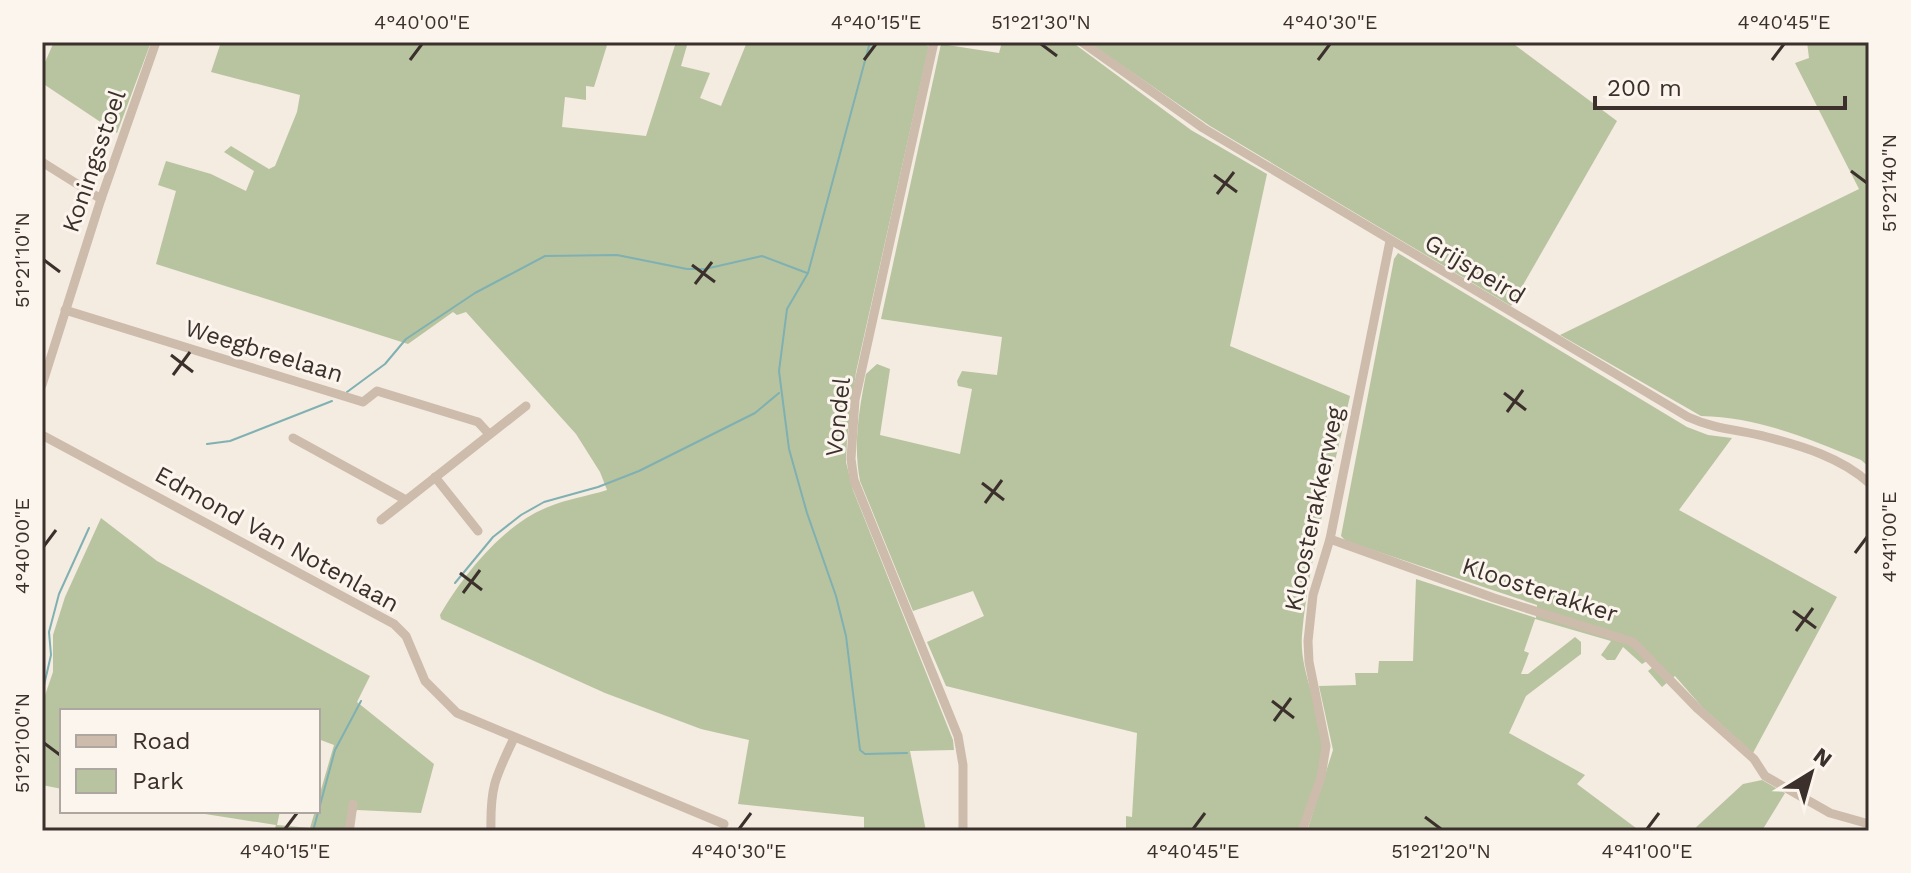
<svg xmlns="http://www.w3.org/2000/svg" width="1911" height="873" font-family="'Work Sans',sans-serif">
	<rect width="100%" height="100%" fill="#f4ebe1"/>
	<g fill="#b8c4a0">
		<path d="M50 42H151L117 133 42 83V69L53 44Z"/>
		<path d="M221 42H608L594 87 586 86V100L565 97 562 127 646 136 676 42H688L681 66 710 73 700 98 721 106 747 42H917L929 46 856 372 847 440 846 462 853 490 953 740 954 750 910 751 926 831H864V817L738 804 749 740 701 729 605 693 441 619 440 615C463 575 504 524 548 507 567 499 588 496 607 490L600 472 576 434 466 312 457 315 453 312 408 344 156 264 176 191 158 185 166 161 211 174 246 191 254 171 224 152 231 146 269 169 275 166 297 112 300 95 211 72Z"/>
		<path d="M1002 42H1072L1191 130 1267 174 1230 346 1350 396C1333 475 1309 555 1302 635 1299 672 1321 707 1323 743 1324 772 1308 804 1298 831H1126V816L1132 817 1137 733 946 686 927 642 984 616 973 591 913 611 860 481C853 445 859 410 866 374L877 364 890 369 880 435 960 454 972 389 958 386 957 381 962 371 997 375 1002 337 881 319 941 44 999 53Z"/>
		<path d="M1088 42H1511L1617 121 1511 306 1210 126Z"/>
		<path d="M1807 42H1869V467L1861 460C1809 439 1758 417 1701 416L1560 335 1859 189 1795 63 1809 58Z"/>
		<path d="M1398 253 1687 427 1708 435 1732 438 1679 510 1837 597 1753 753 1702 707 1675 676 1662 687 1648 671 1653 667 1647 661 1642 664 1623 647 1615 660H1607L1601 655 1611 641 1535 619 1524 651 1529 653 1521 674H1528L1575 637 1581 642V654L1526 696 1509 733 1585 775 1577 784 1640 831H1307L1333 750 1319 686 1356 685 1355 673H1378L1379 661H1413L1416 579 1536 618 1537 605 1346 541 1341 536 1394 259Z"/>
		<path d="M101 518 157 561 370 676 357 702 434 764 421 813 357 810 343 831H274L276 825 186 811H280L277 825 310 828 315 811H318V800L334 745 318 739V711H62V789L42 785V704L53 672V635L65 597Z"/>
		<path d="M1762 780 1785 793 1763 829 1765 831H1692L1743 784Z"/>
	</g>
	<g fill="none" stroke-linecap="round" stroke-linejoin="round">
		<g stroke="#7fb0b2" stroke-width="2">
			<path d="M870 42 808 273 787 309 779 371 789 449 807 513 836 596 846 636 860 750 865 754 907 753"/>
			<path d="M347 392 385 364 406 339 475 293 545 256 617 255 687 269H705L762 256 807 273"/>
			<path d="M207 444 230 441 332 401"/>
			<path d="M455 583 493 537 521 515 544 502 598 487 639 471 755 413 779 393"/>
			<path d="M42 694 51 655 49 632 59 594 89 528"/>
			<path d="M278 831H296"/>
			<path d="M313 831 335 750 361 701"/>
		</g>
		<g stroke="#cdbbac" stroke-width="9">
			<path d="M934 42 855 400 851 459 854 480 958 736 963 765V831"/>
			<path d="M1082 42 1203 128 1688 417C1714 429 1740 430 1767 437 1802 446 1842 458 1869 483"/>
			<path d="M42 162 101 199"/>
			<path d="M65 310 363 402 377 391 478 422 489 434"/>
			<path d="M42 385 101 199 156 42"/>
			<path d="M42 435 394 624 406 636 425 681 457 713 724 824"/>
			<path d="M293 438 406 500"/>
			<path d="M435 477 478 531"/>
			<path d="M381 520 526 406"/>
			<path d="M1330 539 1494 598 1633 642 1698 709 1754 759 1765 776 1830 813 1869 824"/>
			<path d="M347 831 350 826 353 804"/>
			<path d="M491 831C490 787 495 778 514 738"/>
			<path d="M1302 831 1321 777 1326 746 1309 662 1308 641 1313 595 1330 539 1390 241"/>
		</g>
	</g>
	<path fill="none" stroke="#3b302b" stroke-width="3" d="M1041 44 1057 56M410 60 422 44M864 60 876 44M1318 60 1330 44M1772 60 1784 44M1851 171 1867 183M1214 175 1237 192M1217 194 1234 172M44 260 60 272M692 265 715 282M695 284 712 262M171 355 193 372M173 375 190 352M1504 393 1526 410M1507 412 1523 390M982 483 1004 500M985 503 1002 480M44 546 56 530M1855 553 1867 537M460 573 482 590M463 593 480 570M1793 611 1816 628M1796 631 1813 608M1272 701 1294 718M1274 721 1291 698M44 743 60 755M1425 817 1441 829M285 829 297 813M739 829 751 813M1193 829 1205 813M1647 829 1659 813"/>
	<g text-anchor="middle" stroke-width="6" stroke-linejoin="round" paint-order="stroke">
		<g font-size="24" fill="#3b302b" stroke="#fbf5ee">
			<text transform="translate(94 161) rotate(-71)" y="8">Koningsstoel</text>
			<text transform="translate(1475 269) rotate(31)" y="8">Grijspeird</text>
			<text transform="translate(264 351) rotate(17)" y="8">Weegbreelaan</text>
			<text transform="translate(838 417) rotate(-84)" y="8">Vondel</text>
			<text transform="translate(1314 509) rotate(-78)" y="8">Kloosterakkerweg</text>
			<text transform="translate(277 539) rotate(29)" y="8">Edmond Van Notenlaan</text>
			<text transform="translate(1540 590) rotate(18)" y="8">Kloosterakker</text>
		</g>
	</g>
	<rect width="1911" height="873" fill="none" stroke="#fbf5ee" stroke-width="88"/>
	<rect x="60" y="709" width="260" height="104" fill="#fbf5ee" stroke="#aea6a0" stroke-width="2"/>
	<rect x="76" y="735" width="40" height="12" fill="#cdbbac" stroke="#aea6a0" stroke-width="2"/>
	<text x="132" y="749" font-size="24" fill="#3b302b">Road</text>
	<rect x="76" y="769" width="40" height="24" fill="#b8c4a0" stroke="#aea6a0" stroke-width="2"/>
	<text x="132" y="789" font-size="24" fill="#3b302b">Park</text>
	<g transform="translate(1811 773) rotate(37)" stroke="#fbf5ee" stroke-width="6" paint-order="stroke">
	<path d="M0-6L14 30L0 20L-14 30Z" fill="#3b302b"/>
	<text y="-12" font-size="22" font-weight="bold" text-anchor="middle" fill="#3b302b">N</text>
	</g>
	<path d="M1595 96v12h250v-12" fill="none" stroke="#3b302b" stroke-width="4"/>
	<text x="1607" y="96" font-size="24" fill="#3b302b" stroke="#fbf5ee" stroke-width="6" paint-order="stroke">200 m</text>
	<rect x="44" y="44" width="1823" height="785" fill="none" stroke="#3b302b" stroke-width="3"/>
	<g font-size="20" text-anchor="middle" fill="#3b302b">
		<text x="422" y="29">4°40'00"E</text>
		<text x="876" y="29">4°40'15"E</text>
		<text x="1041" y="29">51°21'30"N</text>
		<text x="1330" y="29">4°40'30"E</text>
		<text x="1784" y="29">4°40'45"E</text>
		<text transform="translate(1889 183) rotate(-90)" y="7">51°21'40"N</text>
		<text transform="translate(22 260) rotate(-90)" y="7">51°21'10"N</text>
		<text transform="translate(1889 537) rotate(-90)" y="7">4°41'00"E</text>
		<text transform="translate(22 546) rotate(-90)" y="7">4°40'00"E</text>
		<text transform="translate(22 743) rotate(-90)" y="7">51°21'00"N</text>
		<text x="285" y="858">4°40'15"E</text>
		<text x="739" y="858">4°40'30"E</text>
		<text x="1193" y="858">4°40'45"E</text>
		<text x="1441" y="858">51°21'20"N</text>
		<text x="1647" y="858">4°41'00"E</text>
	</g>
</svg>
